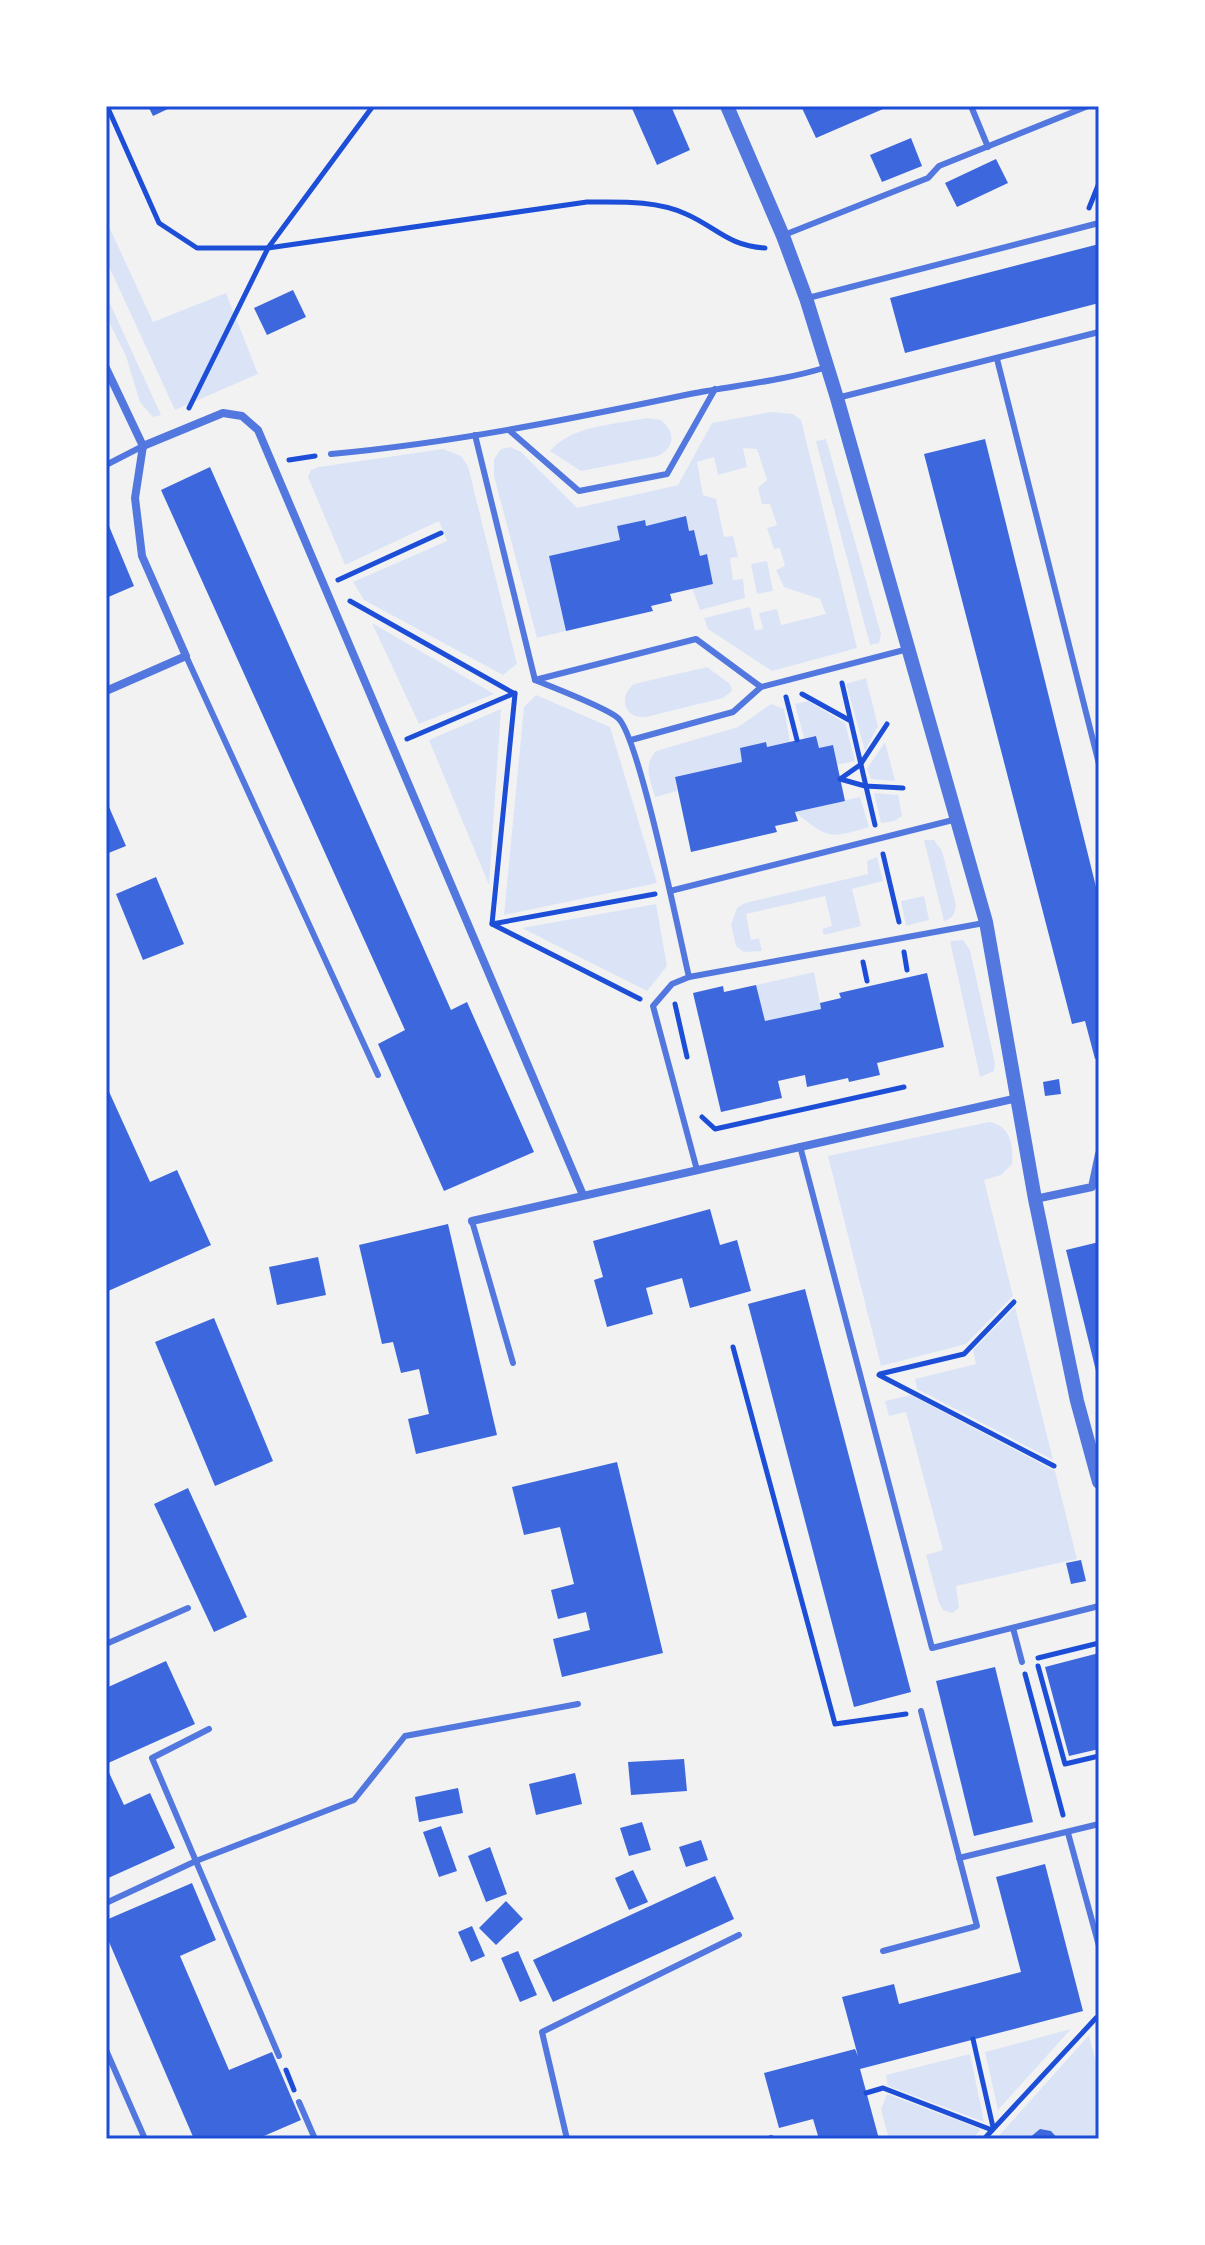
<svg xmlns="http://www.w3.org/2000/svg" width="1205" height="2245" font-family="Lato,sans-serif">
	<rect width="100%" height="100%" fill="#f2f2f2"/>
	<g fill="#dbe4f7">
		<path d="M106 220 153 322 226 293 258 374 175 410 106 260Z"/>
		<path d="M106 295 161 415 153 417 140 402 126 356 106 316Z"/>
		<path d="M770 412 793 414 801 420 857 648 772 671 708 629 704 618 750 607 755 630 763 629 759 613 777 609 781 625 826 614 820 599 784 587 776 570 785 566 780 548 774 549 767 528 777 525 770 504H762L758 488 767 480 757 449 743 448 747 467 718 475 714 457 697 462 703 495 716 499 724 537 733 536 738 557 730 558 733 580 743 579 745 598 700 610 692 588 713 583 707 555 700 556 694 530 689 531 686 517 646 526 644 520 617 526 620 540 549 556 566 631 537 638 494 476V459L501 449 510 447 521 452 577 508 678 485 712 423Z"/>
		<path d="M646 418 661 420C676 433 675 447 658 456L581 471 550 451C572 425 614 425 646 418Z"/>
		<path d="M826 439 881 634 879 643 870 645 816 441Z"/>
		<path d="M443 449 461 456 468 466 517 664 503 675 364 600 353 582 447 541 439 521 345 565 308 477 311 470 319 467Z"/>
		<path d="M767 561 773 591 757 594 751 564Z"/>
		<path d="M372 623 494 694 419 724Z"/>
		<path d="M707 667 730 684 732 691 723 698 646 717C625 719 617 698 634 684Z"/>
		<path d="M866 678 878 726 865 751 846 684Z"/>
		<path d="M536 695 610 727 657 883 504 915 524 707Z"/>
		<path d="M808 701 845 723 855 761 837 765 833 745 819 748 816 736 804 738 795 704Z"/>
		<path d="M771 704 784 709 790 742 767 747 766 743 740 748 742 762 675 777 677 791 655 797C650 780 643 765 656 751L738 727Z"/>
		<path d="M501 709 489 885 429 740Z"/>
		<path d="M885 742 895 781 871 779 867 769Z"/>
		<path d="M874 793 898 795 902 816 894 821 881 823Z"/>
		<path d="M860 797 869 827C828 839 829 839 795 812Z"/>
		<path d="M924 840H934L942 851 956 905C955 913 953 919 944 921Z"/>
		<path d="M877 857 883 881 852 889 861 926 824 935 822 929 832 926 825 896 746 914 751 940 759 938 762 951 744 952 736 946 731 925 737 908 745 903 868 874 867 861Z"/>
		<path d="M924 896 929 920 906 926 901 901Z"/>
		<path d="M656 904 667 966 647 991 522 928Z"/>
		<path d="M963 940 970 950 995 1063 994 1071 980 1077 950 941Z"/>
		<path d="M814 972 821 1009 765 1021 756 985Z"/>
		<path d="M989 1122C1010 1125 1014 1145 1012 1164L1001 1175 984 1180 1013 1296 966 1344 881 1366 828 1156Z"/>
		<path d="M1015 1307 1053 1460 917 1389 915 1379 976 1364 973 1350Z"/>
		<path d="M911 1395 1055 1471 1077 1559 956 1586 959 1608 952 1613 943 1610 939 1603 926 1555 943 1550 906 1412 889 1416 885 1401Z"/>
		<path d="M1071 2029 998 2110 985 2052Z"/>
		<path d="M1089 2035 1099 2074V2139H996Z"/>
		<path d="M970 2054 984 2122 888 2086 886 2075Z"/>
		<path d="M887 2094 981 2129 972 2139H889L881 2109Z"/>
	</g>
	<g fill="#3d67dc">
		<path d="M148 106H174L153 116Z"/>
		<path d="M631 106H671L690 150 657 165Z"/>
		<path d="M801 106H890L816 138Z"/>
		<path d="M911 138 922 166 882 182 870 155Z"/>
		<path d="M996 159 1008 183 957 207 945 183Z"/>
		<path d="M1099 244V303L905 353 890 298Z"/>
		<path d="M293 290 306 317 267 335 254 308Z"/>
		<path d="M985 439 1099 899V1058L1095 1059 1085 1021 1072 1024 924 454Z"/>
		<path d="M210 467 451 1010 467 1002 534 1152 444 1191 378 1044 405 1030 161 490Z"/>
		<path d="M686 516 689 531 694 530 700 556 707 554 713 584 670 594 672 601 651 606 653 611 566 631 549 556 620 540 617 526 645 520 646 526Z"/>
		<path d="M109 526 134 586 106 598V527Z"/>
		<path d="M816 736 819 748 833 745 845 801 795 812 798 821 775 826 777 832 691 852 675 777 742 762 740 748 766 742 767 747Z"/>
		<path d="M106 800 126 846 106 854Z"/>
		<path d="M156 877 184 944 143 960 116 894Z"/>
		<path d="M927 973 944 1047 877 1063 880 1075 849 1082 848 1078 807 1087 805 1075 778 1081 782 1098 721 1112 693 993 723 986 724 992 756 985 765 1021 821 1009 820 1003 841 998 839 993Z"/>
		<path d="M1059 1079 1061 1094 1045 1096 1043 1082Z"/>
		<path d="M106 1085 150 1182 177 1170 211 1245 106 1292Z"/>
		<path d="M710 1209 720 1245 737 1240 751 1291 690 1308 682 1278 646 1288 653 1314 607 1327 594 1280 603 1277 593 1241Z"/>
		<path d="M448 1224 497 1435 416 1454 408 1419 429 1414 419 1369 401 1373 393 1342 382 1344 359 1245Z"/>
		<path d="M1099 1242V1379H1098L1066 1250Z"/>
		<path d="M318 1257 326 1295 277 1305 269 1267Z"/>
		<path d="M805 1289 911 1692 854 1707 748 1304Z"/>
		<path d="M214 1318 273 1461 215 1486 155 1342Z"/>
		<path d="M617 1462 663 1653 562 1677 553 1639 590 1630 586 1612 558 1619 551 1590 574 1584 560 1527 524 1535 512 1487Z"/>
		<path d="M188 1488 247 1617 214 1632 154 1504Z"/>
		<path d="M1081 1560 1086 1581 1071 1584 1066 1563Z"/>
		<path d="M1099 1653V1749L1069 1756 1045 1667Z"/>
		<path d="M166 1661 195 1724 106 1764V1688Z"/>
		<path d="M995 1667 1033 1822 974 1836 936 1681Z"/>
		<path d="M684 1759 687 1791 631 1795 628 1762Z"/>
		<path d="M106 1766 124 1805 150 1793 175 1848 106 1879Z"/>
		<path d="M575 1773 582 1804 536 1815 529 1784Z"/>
		<path d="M458 1788 463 1813 419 1822 415 1797Z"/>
		<path d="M642 1822 651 1850 629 1856 620 1828Z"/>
		<path d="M441 1826 457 1871 439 1877 423 1832Z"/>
		<path d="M701 1840 708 1860 686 1867 679 1847Z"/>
		<path d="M490 1847 507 1894 486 1902 468 1856Z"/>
		<path d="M1045 1864 1083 2011 860 2069 879 2139H819L813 2119 779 2128 764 2073 855 2049 858 2056 842 1997 894 1984 899 2004 1021 1972 996 1877Z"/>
		<path d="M633 1870 648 1902 629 1910 615 1878Z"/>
		<path d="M715 1876 734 1919 553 2002 533 1960Z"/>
		<path d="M192 1883 216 1940 180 1956 229 2070 272 2052 301 2120 257 2139H194L106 1935V1920Z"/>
		<path d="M506 1901 523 1919 496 1945 479 1928Z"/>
		<path d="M472 1926 485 1956 471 1962 458 1932Z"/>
		<path d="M518 1951 537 1995 520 2002 501 1958Z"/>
		<path d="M1040 2129 1051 2131 1058 2139H1028Z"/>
	</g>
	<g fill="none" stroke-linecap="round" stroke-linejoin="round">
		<g stroke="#1d4ed8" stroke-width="5">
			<path d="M107 106 159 223 197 248H268L587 202C619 202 656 200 686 214 716 227 728 246 765 248"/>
			<path d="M1089 208 1099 183"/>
			<path d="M189 408 268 248 373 106"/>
			<path d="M289 460 315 456"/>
			<path d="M338 580 441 533"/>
			<path d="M350 601 515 694 492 924 640 999"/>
			<path d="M842 683 875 825"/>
			<path d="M802 694 849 720"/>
			<path d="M786 697 797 740"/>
			<path d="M887 724 860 765 840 779 865 786 903 788"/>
			<path d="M407 739 515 693"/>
			<path d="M883 854 899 922"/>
			<path d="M492 924 655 894"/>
			<path d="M904 952 907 970"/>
			<path d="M863 962 867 981"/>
			<path d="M675 1004 687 1057"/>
			<path d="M702 1117 715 1129 904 1087"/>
			<path d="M733 1347 835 1724 906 1714"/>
			<path d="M880 1374 964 1354 1014 1302"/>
			<path d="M879 1375 1054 1466"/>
			<path d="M1038 1658 1099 1643"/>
			<path d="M1038 1666 1065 1764 1099 1756"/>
			<path d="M1025 1674 1063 1815"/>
			<path d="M973 2039 993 2127"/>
			<path d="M286 2070 294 2090"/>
			<path d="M866 2093 883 2088 992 2130"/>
			<path d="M984 2139 1096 2018"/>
		</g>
		<g stroke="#5277de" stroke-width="6">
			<path d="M971 106 988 147"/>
			<path d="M784 235 928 178 939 166 1088 106"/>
			<path d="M808 298 1099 223"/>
			<path d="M997 359 1099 764"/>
			<path d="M837 398 1099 332"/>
			<path d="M510 431 579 491 667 474 715 389"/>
			<path d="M475 435 535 680C554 688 605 707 618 718 639 736 680 939 689 977L672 984 653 1006 697 1170"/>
			<path d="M331 454C452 443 571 419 690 394 736 385 783 381 827 367"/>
			<path d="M106 465 143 446"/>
			<path d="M186 656 378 1075"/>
			<path d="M535 680 696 639 761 687"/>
			<path d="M631 740 733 712 761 687 908 649"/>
			<path d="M670 891 957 819"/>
			<path d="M689 977 984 923"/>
			<path d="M800 1146 932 1648 1099 1606"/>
			<path d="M472 1221 513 1363"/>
			<path d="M1013 1628 1022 1662"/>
			<path d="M106 1644 188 1608"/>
			<path d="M209 1729 152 1758 279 2056"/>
			<path d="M1068 1833 1099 1946"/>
			<path d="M959 1858 1099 1824"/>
			<path d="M106 1903 196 1861 354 1800 405 1736 578 1704"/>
			<path d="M883 1951 977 1926 921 1711"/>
			<path d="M106 2050 145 2139"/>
			<path d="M299 2102 315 2139"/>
			<path d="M567 2139 542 2032 739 1935"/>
			<path d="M769 2139 771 2138"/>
		</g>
		<g stroke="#5277de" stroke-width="8">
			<path d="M106 368 143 446 135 498 142 556 186 656 106 691"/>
			<path d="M143 446 223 413 242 416 258 430 583 1195"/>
			<path d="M1035 1199 1092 1187 1099 1154"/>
			<path d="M472 1221 1018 1098"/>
		</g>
		<path stroke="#5277de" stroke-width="14" d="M727 106 783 236 806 298 837 398 986 922 1035 1199 1077 1401 1099 1482"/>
	</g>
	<rect width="1205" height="2245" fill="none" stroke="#ffffff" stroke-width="216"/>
	<rect x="108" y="108" width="989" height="2029" fill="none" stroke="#1d4ed8" stroke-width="3"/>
</svg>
